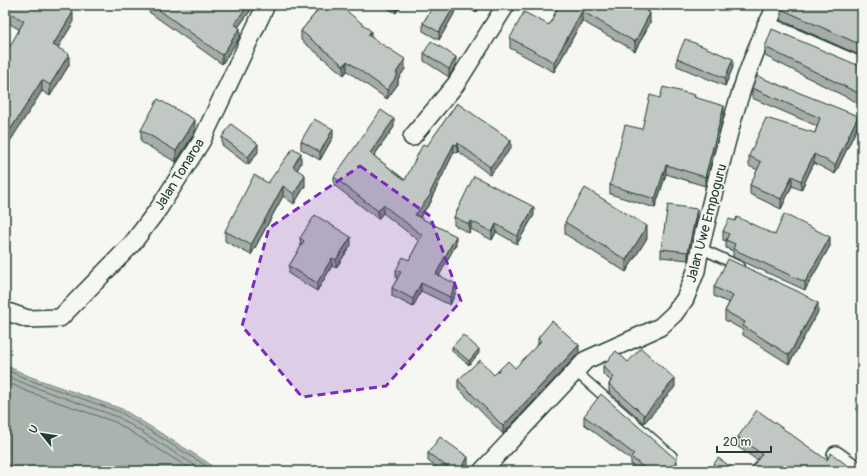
<svg xmlns="http://www.w3.org/2000/svg" width="867" height="476" font-family="Pangolin,sans-serif">
	<rect width="100%" height="100%" fill="#f6f6f2"/>
	<filter id="ink" filterUnits="userSpaceOnUse"><feTurbulence type="fractalNoise" baseFrequency=".025" numOctaves="2"/><feDisplacementMap in="SourceGraphic" scale="8" xChannelSelector="R" yChannelSelector="G"/><feConvolveMatrix kernelMatrix="1 2 1 2 8 2 1 2 1" color-interpolation-filters="sRGB"/></filter>
	<g filter="url(#ink)">
		<path fill="#aab3ae" stroke="#72847d" d="M5 365 31 377 122 409 207 462 217 471H5Z"/>
		<g fill="none" stroke-linecap="round" stroke-linejoin="round">
			<g stroke="#576c65" stroke-width="1">
				<path d="M5 369 29 380 120 412 205 465 211 471"/>
				<path d="M5 375 28 385 118 417 204 471"/>
				<path d="M5 381 26 391 115 422 194 471"/>
			</g>
			<defs>
				<g id="service">
					<path d="M700 248 739 266"/>
					<path d="M575 371 672 456"/>
				</g>
				<g id="minor">
					<path d="M766 25 862 67"/>
					<path d="M412 137 456 84 506 5"/>
					<path d="M5 311 28 319 60 318 132 244 159 208 201 142 266 5"/>
					<path d="M836 455 858 471"/>
					<path d="M482 471 586 360 660 327 674 314 685 299 696 271 700 248C721 166 737 80 777 5"/>
				</g>
			</defs>
			<use href="#service" stroke="#1f3d34" stroke-width="12"/>
			<use href="#minor" stroke="#1f3d34" stroke-width="20"/>
			<use href="#service" stroke="#f6f6f2" stroke-width="9"/>
			<use href="#minor" stroke="#f6f6f2" stroke-width="17"/>
		</g>
		<g fill="#a6aca8" stroke="#1f3d34">
			<path d="M5 5 73 23 58 47 69 65 50 96 42 91 7 146 5 144V55L20 30 5 21Z"/>
			<path d="M149 5H251V10L238 27 240 37 222 64 149 12Z"/>
			<path d="M322 5H350L346 12 371 38 405 69 398 79V84L387 99 347 71 344 75 301 40V31Z"/>
			<path d="M382 5H401L396 13Z"/>
			<path d="M434 5H459L439 40 423 31V23Z"/>
			<path d="M464 5H481L476 13Z"/>
			<path d="M557 5H653L648 12 650 23 635 51 582 21 554 72 510 48V38L549 25 559 6Z"/>
			<path d="M862 5V47L859 55 781 20V9Z"/>
			<path d="M765 47 862 67V105L765 56Z"/>
			<path d="M424 53 456 65 449 77 424 61Z"/>
			<path d="M677 58 733 67 725 86 677 66Z"/>
			<path d="M752 88 858 126 835 174 814 163 801 190 792 186 781 209 750 194V185L758 170 749 166V156L815 133 817 126 752 98Z"/>
			<path d="M695 97 724 115 705 186 666 174 655 208 610 194V185L660 98Z"/>
			<path d="M457 103 511 148 490 175 458 151 457 153 454 152 431 199V202L420 217 456 244 439 275 456 292 450 305 421 291 413 307 392 296V288L397 279 396 278V270L409 260 419 241 383 213 378 219 334 185V177L394 127 374 156 405 180Z"/>
			<path d="M141 130 195 132 176 162 141 142Z"/>
			<path d="M222 137 258 152 248 165 222 145Z"/>
			<path d="M333 137 320 160 301 149V141Z"/>
			<path d="M301 163 297 170 305 186 294 204 283 196 251 255 225 241V231L268 183Z"/>
			<path d="M534 215 517 244 496 232 492 240 471 229 469 233 454 225V217Z"/>
			<path d="M697 217 688 260 661 257V249Z"/>
			<path d="M735 221 775 235 830 246 805 290 733 257V251L726 248V241L723 240V231Z"/>
			<path d="M565 222 647 238 626 272 565 234Z"/>
			<path d="M300 238 351 245 336 268 332 266 317 291 289 274V266L301 247Z"/>
			<path d="M714 287 818 312 789 364 743 335V330L725 320V311L729 303 714 296Z"/>
			<path d="M538 338 579 353 503 434 458 388V380L494 375 515 368 538 345Z"/>
			<path d="M452 347 479 353 469 365 452 351Z"/>
			<path d="M628 362 675 387 663 400V402L644 423 609 392V384L611 381 603 374V366Z"/>
			<path d="M584 416 677 468 674 471H638L631 465V460L584 424Z"/>
			<path d="M738 437 827 460 852 469 757 460 738 447Z"/>
			<path d="M428 453 468 465 464 471H442L428 461Z"/>
		</g>
		<g fill="#878c88" stroke="#1f3d34">
			<path d="M248 5H251V10L234 33V24Z"/>
			<path d="M345 5H350L343 18V8Z"/>
			<path d="M396 5H401L396 13Z"/>
			<path d="M455 5H459L439 40V32Z"/>
			<path d="M476 5H481L476 13Z"/>
			<path d="M647 5H653L644 19V9Z"/>
			<path d="M582 11V21L554 72V62Z"/>
			<path d="M73 12V23L53 56V45Z"/>
			<path d="M650 13V23L635 51V42Z"/>
			<path d="M240 28V37L222 64V55Z"/>
			<path d="M371 31V41L368 35Z"/>
			<path d="M862 36V47L859 55V44Z"/>
			<path d="M69 54V65L50 96V85Z"/>
			<path d="M456 57V65L449 77V69Z"/>
			<path d="M405 59V69L398 79V84L387 99V90L396 73Z"/>
			<path d="M733 59V67L725 86V78Z"/>
			<path d="M347 61V71L344 75V66Z"/>
			<path d="M42 80V91L7 146V135Z"/>
			<path d="M724 106V115L705 186V177Z"/>
			<path d="M858 116V126L835 174V165Z"/>
			<path d="M394 119V127L370 161V153Z"/>
			<path d="M195 120V132L176 162V151Z"/>
			<path d="M333 129V137L320 160V152Z"/>
			<path d="M511 140V148L490 175V167Z"/>
			<path d="M458 143V151L457 153V145Z"/>
			<path d="M258 144V152L248 165V157Z"/>
			<path d="M454 144V152L431 199V202L415 223V215L430 193Z"/>
			<path d="M301 153V163L293 178V167Z"/>
			<path d="M814 154V163L801 190V181Z"/>
			<path d="M666 165V174L655 208V199Z"/>
			<path d="M305 175V186L294 204V194Z"/>
			<path d="M792 176V186L781 209V199Z"/>
			<path d="M283 186V196L251 255V245Z"/>
			<path d="M383 205V213L378 219V211Z"/>
			<path d="M534 207V215L517 244V236Z"/>
			<path d="M697 209V217L688 260V252Z"/>
			<path d="M471 221V229L469 233V224Z"/>
			<path d="M496 224V232L492 240V232Z"/>
			<path d="M647 226V238L626 272V260Z"/>
			<path d="M456 236V244L436 282V274Z"/>
			<path d="M351 237V245L336 268V260Z"/>
			<path d="M830 237V246L805 290V282Z"/>
			<path d="M332 258V266L317 291V283Z"/>
			<path d="M421 283V291L413 307V299Z"/>
			<path d="M456 284V292L450 305V297Z"/>
			<path d="M818 303V312L789 364V355Z"/>
			<path d="M579 345V353L503 434V426Z"/>
			<path d="M479 349V353L469 365V361Z"/>
			<path d="M675 379V387L663 400V402L644 423V415Z"/>
			<path d="M468 457V465L464 471H459Z"/>
			<path d="M677 460V468L674 471H667Z"/>
		</g>
		<g fill="#c1c8c3" stroke="#1f3d34">
			<path d="M5 5H61L73 12 53 45 69 54 50 85 42 80 7 135 5 133V55L24 21 5 10Z"/>
			<path d="M152 5H248L234 24 240 28 222 55Z"/>
			<path d="M322 5H345L343 8 371 31 368 35 405 59 396 73 398 74 387 90 347 61 344 66 301 31Z"/>
			<path d="M434 5H455L439 32 423 23Z"/>
			<path d="M559 5H647L644 9 650 13 635 42 582 11 554 62 510 38 524 12 549 25Z"/>
			<path d="M783 5H862V36L859 44 781 9Z"/>
			<path d="M772 29 862 67V95L765 47Z"/>
			<path d="M685 39 733 59 725 78 677 58Z"/>
			<path d="M431 41 456 57 449 69 424 53Z"/>
			<path d="M757 76 858 116 835 165 814 154 801 181 792 176 781 199 750 185 761 162 749 156 766 118 815 133 820 118 752 88Z"/>
			<path d="M663 87 695 95 694 97 724 106 705 177 666 165 655 199 610 185 625 125 642 129 650 95 660 98Z"/>
			<path d="M158 99 195 120 176 151 141 130Z"/>
			<path d="M457 103 511 140 490 167 458 143 457 145 454 144 430 193 431 194 415 215 456 236 436 274 456 284 450 297 421 283 413 299 392 288 401 272 396 270 403 257 409 260 422 235 383 205 378 211 334 177 381 110 394 119 370 153 405 180 423 144 427 146Z"/>
			<path d="M314 119 333 129 320 152 301 141Z"/>
			<path d="M231 124 258 144 248 157 222 137Z"/>
			<path d="M293 148 301 153 293 167 305 175 294 194 283 186 251 245 225 231 254 175 268 183Z"/>
			<path d="M474 176 534 207 517 236 496 224 492 232 471 221 469 224 454 217Z"/>
			<path d="M585 188 647 226 626 260 565 222Z"/>
			<path d="M668 205 697 209 688 252 661 249Z"/>
			<path d="M784 214 830 237 805 282 733 249 735 244 726 240 729 234 723 231 729 219 735 221 737 217 775 235Z"/>
			<path d="M315 215 351 237 336 260 332 258 317 283 289 266 304 241 300 238Z"/>
			<path d="M728 259 799 292 818 303 789 355 743 326 745 322 725 311 733 296 714 287Z"/>
			<path d="M552 321 579 345 503 426 458 380 480 360 494 375 508 361 515 368 541 341 538 338Z"/>
			<path d="M463 335 479 349 469 361 452 347Z"/>
			<path d="M641 348 675 379 662 393 663 394 644 415 609 384 614 377 603 366 616 351 628 362Z"/>
			<path d="M601 394 677 460 667 471H648L631 457 634 454 584 416Z"/>
			<path d="M757 410 827 460 831 453 852 469 862 470V471H749L762 454 738 437Z"/>
			<path d="M440 437 468 457 459 471H453L428 453Z"/>
			<path d="M718 458 737 471H709Z"/>
		</g>
	</g>
	<path fill="#7b2cbf" fill-opacity="0.2" stroke="#7b2cbf" stroke-width="3" stroke-dasharray="8 5" stroke-linejoin="round" d="M360 166 430 216 461 301 386 386 302 397 242 326 269 228Z"/>
	<g text-anchor="middle" stroke-width="3.5" stroke-linejoin="round" paint-order="stroke">
		<g font-size="14" fill="#1f3d34" stroke="#f6f6f2">
			<text transform="translate(179 174) rotate(-58)" y="5">Jalan Tonaroa</text>
			<text transform="translate(706 223) rotate(-75)" y="5">Jalan Uwe Empoguru</text>
		</g>
	</g>
	<rect width="867" height="476" fill="none" stroke="#f6f6f2" stroke-width="20"/>
	<rect x="10" y="10" width="847" height="456" fill="none" stroke="#1f3d34" stroke-width="1.5" filter="url(#ink)"/>
	<g transform="translate(42 434) rotate(300)" stroke="#f6f6f2" stroke-width="3" paint-order="stroke">
	<path d="M0-3L7 15L0 10L-7 15Z" fill="#1f3d34"/>
	<text y="-6" font-size="11" font-weight="bold" text-anchor="middle" fill="#1f3d34">U</text>
	</g>
	<path d="M717 446v6h54v-6" fill="none" stroke="#1f3d34" stroke-width="2"/>
	<text x="723" y="446" font-size="12" fill="#1f3d34" stroke="#f6f6f2" stroke-width="3" paint-order="stroke">20 m</text>
</svg>
